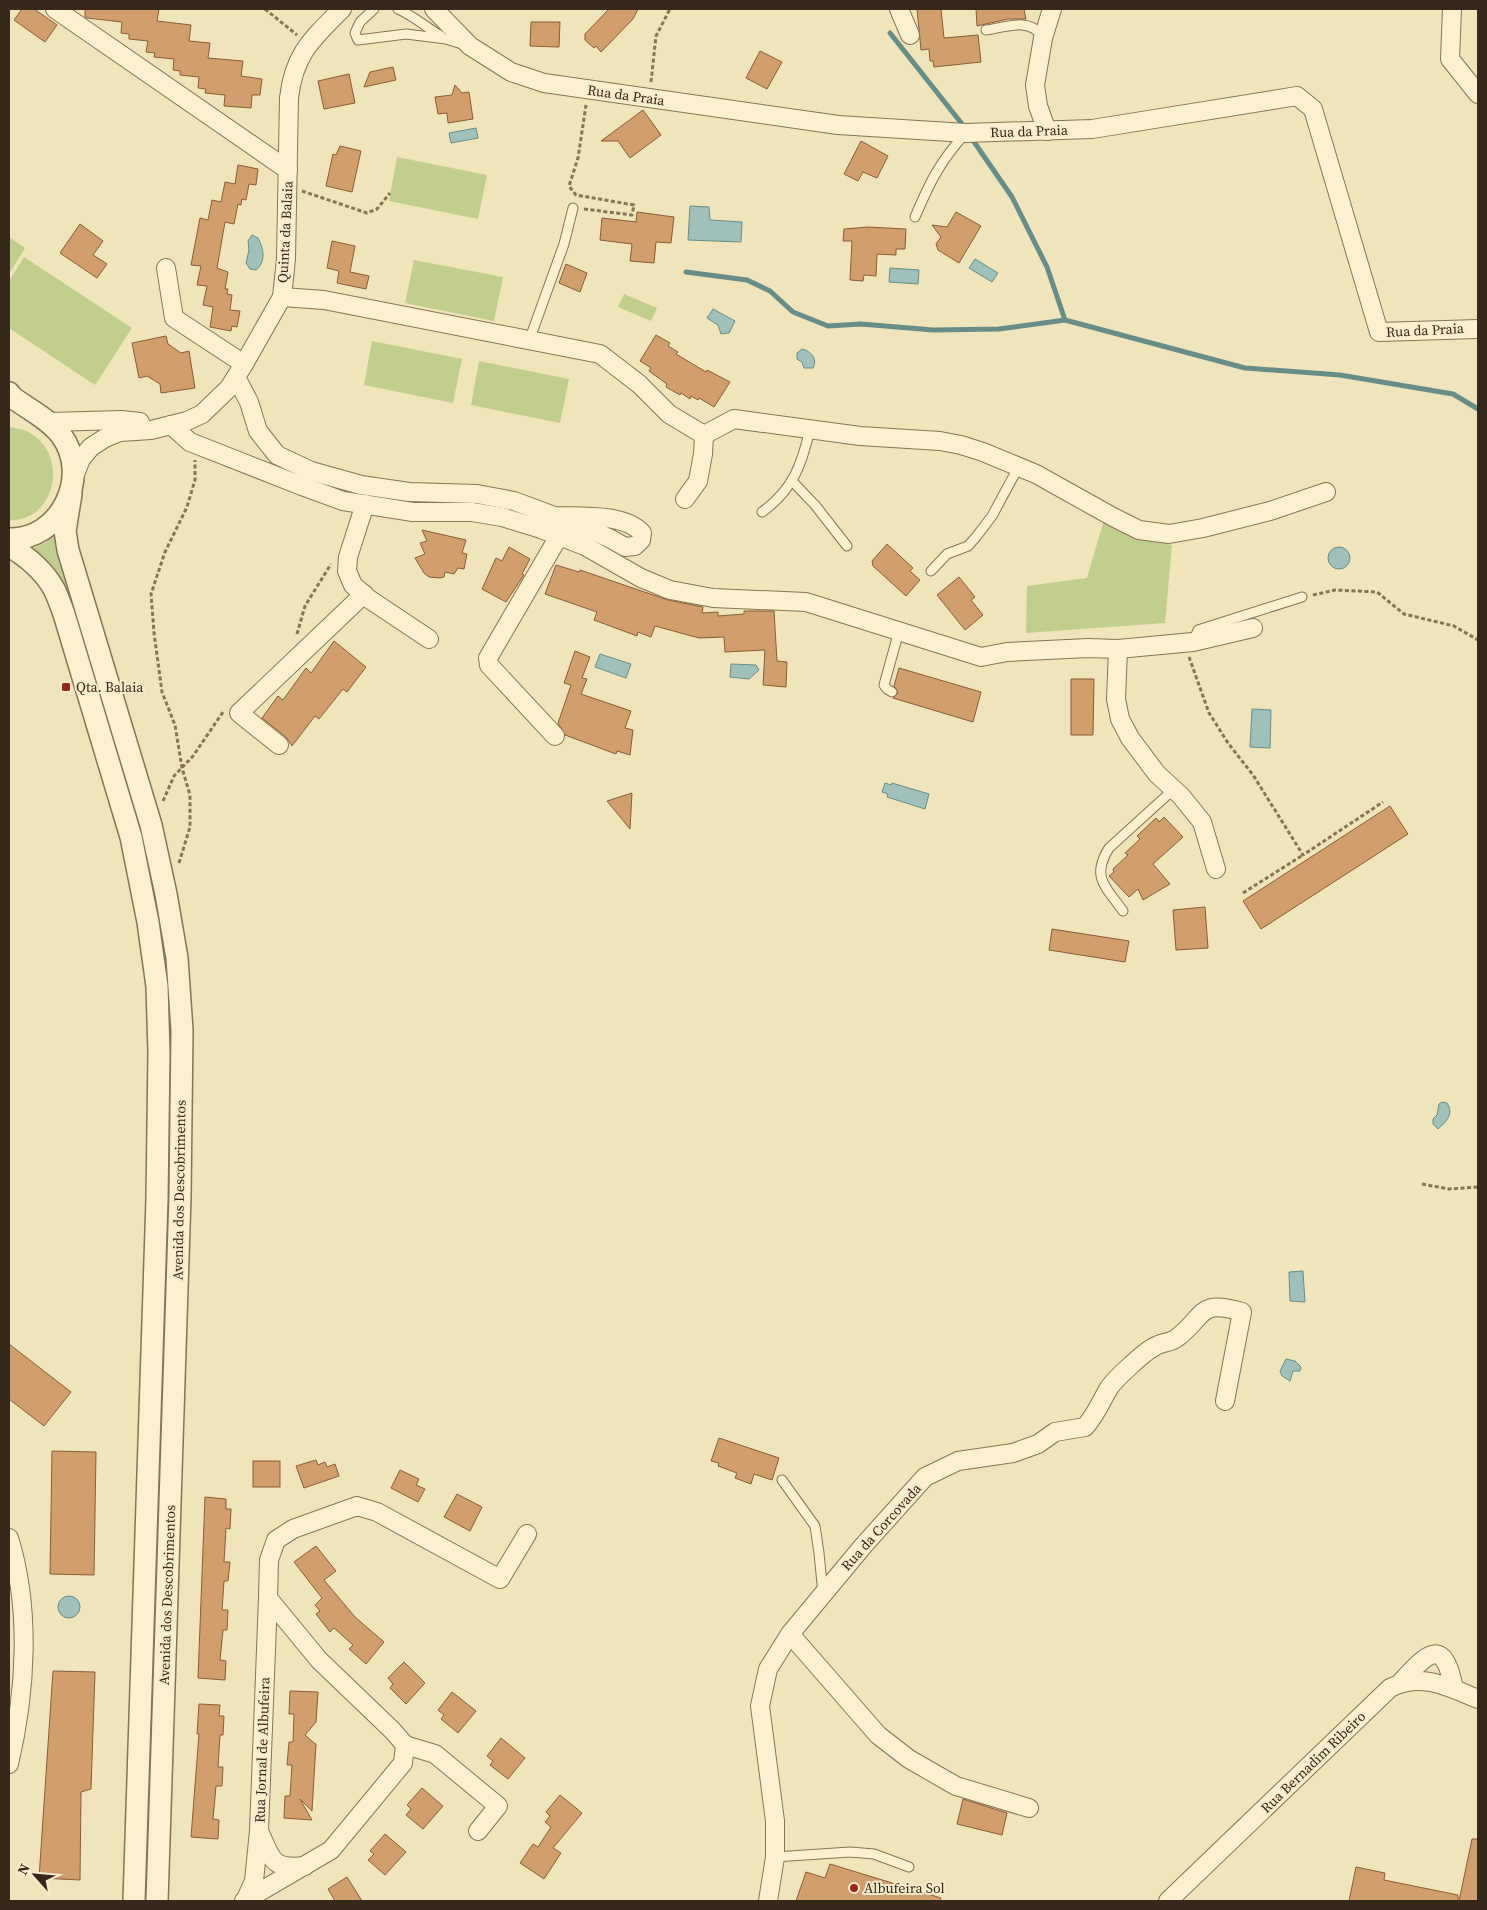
<svg xmlns="http://www.w3.org/2000/svg" width="1487" height="1910" font-family="'Source Serif 4',serif">
	<rect width="100%" height="100%" fill="#f0e4ba"/>
	<g fill="#c2ce8e">
		<path d="M397 157 487 175 478 219 389 201Z"/>
		<path d="M9 237 25 248 9 274Z"/>
		<path d="M24 257 132 328 95 385 9 328V281Z"/>
		<path d="M414 260 503 277 494 321 405 303Z"/>
		<path d="M624 294 657 308 651 321 618 307Z"/>
		<path d="M372 341 462 359 453 403 364 385Z"/>
		<path d="M479 361 569 379 560 423 471 405Z"/>
		<path d="M9 427C14 428 20 429 24 430 72 450 56 523 9 520Z"/>
		<path d="M1104 520 1139 537 1172 545 1165 623 1026 633 1027 586 1087 578Z"/>
		<path d="M56 533 139 820 152 878 111 736 32 549 45 543Z"/>
	</g>
	<g fill="#9fc1b9" stroke="#668e87">
		<path d="M476 128 478 138 451 143 449 133Z"/>
		<path d="M690 206 709 207 710 220 742 222 741 242 688 240Z"/>
		<path d="M252 235 258 238C264 249 266 262 256 270L250 269 246 263 249 250 248 241Z"/>
		<path d="M975 259 998 273 992 282 969 268Z"/>
		<path d="M890 268 919 270 918 284 889 282Z"/>
		<path d="M713 309 735 321 729 333 721 334 718 325 707 318Z"/>
		<path d="M802 349C811 351 818 359 813 368H804L802 362 797 359V353Z"/>
		<circle cx="1339" cy="558" r="11"/>
		<path d="M600 654 631 664 626 678 595 667Z"/>
		<path d="M731 664 756 665 759 670 749 679 730 677Z"/>
		<path d="M1252 709 1271 710 1270 748 1250 747Z"/>
		<path d="M885 783 891 785 892 783 929 794 925 809 887 797 888 794 882 792Z"/>
		<path d="M1442 1102 1447 1103C1454 1114 1447 1121 1438 1129L1433 1124V1119L1437 1115 1439 1104Z"/>
		<path d="M1303 1271 1305 1302 1290 1301 1289 1272Z"/>
		<path d="M1286 1359 1295 1361 1301 1367 1300 1371H1293L1290 1381 1282 1376 1280 1371Z"/>
		<circle cx="69" cy="1607" r="11"/>
	</g>
	<g fill="none" stroke-linecap="round" stroke-linejoin="round">
		<g stroke="#668e87" stroke-width="5">
			<path d="M890 33 966 129"/>
			<path d="M970 136 1012 197 1047 267 1065 320 1245 368 1340 375 1453 394 1478 409"/>
			<path d="M686 272 747 280 770 291 793 312 828 326 861 324 933 330 999 329 1065 320"/>
		</g>
	</g>
	<g fill="#d19e6d" stroke="#895d38">
		<path d="M22 9H34L57 25 45 42 14 20Z"/>
		<path d="M85 9H159L157 21 191 25 189 41 210 43 208 58 243 61 241 76 262 79 260 95H252L251 108 224 106 225 95 205 93 206 89 198 88 199 77 180 75V71L173 70 174 59 154 57 155 53 146 52 148 41 129 39V34L121 33 122 22 87 18 85 17Z"/>
		<path d="M609 9H638L633 19 601 52 596 46 594 48 585 40V34Z"/>
		<path d="M917 9H941L944 38 978 35 981 62 934 67 933 61H930L929 49 921 50Z"/>
		<path d="M976 9H1024L1026 19H1008L977 26Z"/>
		<path d="M531 22H560L559 47 530 46Z"/>
		<path d="M760 51 782 62 767 89 746 78Z"/>
		<path d="M393 67 396 80 364 87 370 72Z"/>
		<path d="M349 74 355 103 324 109 318 81Z"/>
		<path d="M455 85 462 93 469 92 473 119 448 123 447 113 438 114 435 97 452 95Z"/>
		<path d="M643 110 661 135 630 158 618 141H601Z"/>
		<path d="M861 141 888 156 877 178 863 172 858 181 844 174Z"/>
		<path d="M340 146 361 151 352 192 326 186 333 154 336 155Z"/>
		<path d="M238 165 258 169 256 185 249 184 246 200 242 199 241 205 238 204 234 224 225 222 217 268 228 272 225 289H228L227 294 232 295 230 310 240 311 237 327 232 326 231 331 210 327 213 307 203 305 207 286 197 285 201 266 191 265 200 218 208 220 212 200 221 202 225 182 235 184Z"/>
		<path d="M637 212 674 217 671 243 656 242 654 263 630 261 632 244 600 240 602 218 636 222Z"/>
		<path d="M956 212 981 226 959 263 938 250 936 244 941 237 932 225 947 227Z"/>
		<path d="M80 224 103 241 93 255 107 264 97 278 60 253Z"/>
		<path d="M868 227 906 229 905 249H896V255L877 254 876 276 864 275 863 281 850 280 852 241H843L844 229Z"/>
		<path d="M332 241 355 246 350 272 369 276 366 289 337 283 339 271 327 268Z"/>
		<path d="M566 264 587 273 580 292 559 283Z"/>
		<path d="M656 335 670 343 668 346 678 352 676 354 706 372 707 370 730 382 714 407 699 398 698 400 691 396 690 399 681 393 680 395 666 387 667 384 649 371 651 368 640 361Z"/>
		<path d="M166 336 168 344 181 353 189 351 195 388 161 393 160 384 147 376 139 378 132 343Z"/>
		<path d="M422 530 466 540 462 553 467 554 464 569 458 568 454 574 445 572 444 577 440 578 429 577 424 573 415 558 425 554 420 543 427 541Z"/>
		<path d="M887 544 913 568 910 571 920 580 906 596 873 566 872 561Z"/>
		<path d="M509 547 530 559 522 574 524 575 506 602 482 589 496 558 502 561Z"/>
		<path d="M556 565 579 572 580 570 668 600 703 607 702 613 718 612V616L744 614V611H774L777 661 787 662 786 687 763 685 765 650 725 652 724 637 699 638 655 626 651 637 638 632 637 636 594 620 597 612 545 594Z"/>
		<path d="M959 577 975 597 971 600 983 615 965 630 937 595Z"/>
		<path d="M334 641 366 667 347 692 343 689 319 719 315 716 292 746 286 737 262 718 278 696 283 700 306 668 311 673Z"/>
		<path d="M575 651 590 657 582 678 587 679 581 694 631 711 625 728 633 730 630 755 617 751 616 754 565 735 558 723 571 685 564 683Z"/>
		<path d="M899 668 981 692 973 722 893 698 898 693 894 686Z"/>
		<path d="M1071 679H1094L1093 735H1071Z"/>
		<path d="M632 793 630 829 607 801Z"/>
		<path d="M1390 806 1408 834 1261 929 1243 901Z"/>
		<path d="M1164 817 1183 837 1153 864 1170 884 1143 900 1138 889 1129 897 1109 876 1114 872 1113 869 1128 855 1125 853 1140 839 1137 836 1156 818 1159 822Z"/>
		<path d="M1205 907 1208 948 1176 950 1173 910Z"/>
		<path d="M1052 929 1129 941 1125 962 1049 950Z"/>
		<path d="M9 1344 71 1392 44 1426 9 1399Z"/>
		<path d="M719 1438 779 1458 772 1480 754 1474 751 1484 735 1478 737 1473 718 1466 719 1463 711 1461Z"/>
		<path d="M52 1451 96 1452 94 1575 50 1574Z"/>
		<path d="M316 1460 318 1465 325 1462 327 1467 335 1464 339 1476 304 1488 296 1466Z"/>
		<rect x="253" y="1461" width="27" height="26"/>
		<path d="M400 1470 419 1479 416 1485 425 1489 418 1502 391 1488Z"/>
		<path d="M457 1494 482 1507 470 1531 444 1517Z"/>
		<path d="M205 1497 226 1499V1509H231L230 1529 226 1528 224 1562H230L228 1581H224L222 1610H228L227 1630H223L220 1660 226 1661 225 1680 198 1678Z"/>
		<path d="M316 1546 336 1571 324 1580 355 1617 384 1642 366 1664 349 1649 353 1645 334 1628 330 1632 316 1614 320 1611 315 1605 322 1598 294 1562Z"/>
		<path d="M404 1662 425 1683 406 1704 390 1688 393 1684 388 1678Z"/>
		<path d="M53 1671 95 1672 91 1789 81 1792 80 1880 39 1878Z"/>
		<path d="M290 1691 318 1692 316 1722 305 1735 314 1743 316 1744 312 1811 300 1799 312 1820 284 1818 285 1796H290L292 1765H287L289 1742H293L294 1714H289Z"/>
		<path d="M452 1692 476 1711 458 1733 441 1719 444 1715 438 1710Z"/>
		<path d="M199 1704 220 1705 219 1716H224L223 1735H220L218 1767H223L222 1786H216L213 1819 219 1820 218 1839 191 1837 199 1734H197Z"/>
		<path d="M501 1738 525 1758 508 1779 490 1765 493 1761 487 1756Z"/>
		<path d="M422 1788 443 1806 423 1829 406 1815 411 1809 407 1805Z"/>
		<path d="M560 1795 582 1813 553 1848 561 1853 544 1879 520 1863 533 1844 538 1847 551 1827 545 1822 550 1816 546 1812Z"/>
		<path d="M963 1799 1007 1813 1002 1835 957 1824Z"/>
		<path d="M385 1834 406 1852 385 1875 368 1860 374 1854 370 1851Z"/>
		<path d="M1472 1839H1478V1901H1459Z"/>
		<path d="M830 1864 941 1898 940 1901H796L806 1872 825 1878Z"/>
		<path d="M1356 1867 1385 1873 1384 1880 1458 1895V1901H1349Z"/>
		<path d="M347 1877 362 1901H335L328 1889Z"/>
	</g>
	<g fill="none" stroke-linecap="round" stroke-linejoin="round">
		<defs>
			<g id="service">
				<path d="M374 9 360 22 355 33 358 40 406 34 446 39 462 44"/>
				<path d="M398 9C414 16 427 28 441 36"/>
				<path d="M986 30C1005 27 1031 17 1042 37"/>
				<path d="M915 217C930 182 940 161 966 133"/>
				<path d="M529 341 564 244 573 208"/>
				<path d="M792 481 815 505 847 546"/>
				<path d="M762 512C793 490 802 464 810 429"/>
				<path d="M931 571 947 554 968 546 976 537 992 516 1019 466"/>
				<path d="M1193 642 1198 630 1302 597"/>
				<path d="M892 692 887 689 884 685 899 631"/>
				<path d="M1123 911C1105 886 1091 877 1109 848L1174 789"/>
				<path d="M782 1480 815 1526 819 1553 823 1594"/>
				<path d="M775 1857 850 1852 874 1854 909 1867"/>
			</g>
			<g id="minor">
				<path d="M55 9 288 170"/>
				<path d="M434 9 470 46 511 72 544 83 838 125 966 133 1092 129 1297 96 1313 109 1379 332 1478 329"/>
				<path d="M899 9 910 35"/>
				<path d="M1452 9 1450 59 1478 94"/>
				<path d="M1047 131 1038 106 1035 85 1043 38 1052 9"/>
				<path d="M166 268 174 318 244 364"/>
				<path d="M282 297 324 300 600 354 639 384 669 414 704 435 734 419 860 436 940 441 961 445 983 452 1036 474 1113 517 1139 530 1169 534 1203 528 1270 511 1326 492"/>
				<path d="M236 377 249 402 258 431 277 455 311 471 361 485 409 492 477 494 514 501 581 526 609 538 625 547 635 546 641 540 642 533C624 513 580 517 554 516"/>
				<path d="M49 422 122 420 140 422"/>
				<path d="M171 425 190 442 302 486 343 501 413 512H472L502 517 541 529 585 546 641 578 670 590 713 598 806 602 981 657 1007 652 1088 648 1118 649 1193 642 1253 628"/>
				<path d="M74 477 81 459 91 447 105 438 120 432 151 430 187 421 202 414 229 388 244 364 282 297 286 259 289 98C294 54 312 39 342 9"/>
				<path d="M685 499 698 481 703 454 704 435"/>
				<path d="M365 504 348 557 347 571 353 585 369 599 429 639"/>
				<path d="M1118 649 1116 699 1120 719 1130 738 1157 774 1181 796 1202 822 1216 869"/>
				<path d="M555 736 489 665 488 658 559 536"/>
				<path d="M279 745 239 713 364 594"/>
				<path d="M9 1538C31 1609 26 1692 9 1764"/>
				<path d="M790 1634 878 1735 909 1759 956 1786 1029 1808"/>
				<path d="M1401 1682C1429 1651 1444 1637 1454 1689"/>
				<path d="M405 1745 435 1754 498 1806 478 1831"/>
				<path d="M259 1831C272 1859 271 1870 305 1866"/>
				<path d="M244 1901 331 1850 403 1763 405 1745 393 1731 319 1660 268 1598 269 1560 276 1540 293 1529 357 1506 377 1512 500 1579 527 1534"/>
				<path d="M245 1901 254 1881 259 1831 268 1598"/>
				<path d="M768 1901 775 1857V1821L760 1706 768 1669 790 1634 863 1546 925 1477 958 1461 1013 1453 1038 1444 1055 1432 1085 1427C1097 1413 1100 1403 1109 1388 1115 1379 1144 1352 1154 1347 1161 1342 1172 1343 1178 1337 1206 1315 1198 1299 1242 1312L1225 1401"/>
				<path d="M1168 1901 1390 1688C1422 1672 1448 1687 1478 1699"/>
			</g>
			<g id="tertiary">
				<path d="M9 393 12 397C28 409 49 419 61 435 92 476 60 541 9 539"/>
				<path d="M71 494 65 531 68 550 151 825 166 894 177 958 182 1030 180 1197 157 1901"/>
				<path d="M9 546C26 556 44 571 54 589 58 597 61 606 64 614L131 837 148 922 157 986 159 1052 157 1199 134 1901"/>
			</g>
		</defs>
		<use href="#service" stroke="#887354" stroke-width="11"/>
		<use href="#minor" stroke="#887354" stroke-width="20"/>
		<use href="#tertiary" stroke="#887354" stroke-width="24"/>
		<g stroke="#887354" stroke-width="3" stroke-dasharray="4 2.5" stroke-linecap="butt">
			<path d="M265 9 297 35"/>
			<path d="M651 82 656 36 670 9"/>
			<path d="M302 191 367 213 377 209 390 193"/>
			<path d="M584 209 632 215 634 205 576 195 569 186 578 158 586 105"/>
			<path d="M1313 595 1335 590 1377 592 1404 614 1454 626 1478 640"/>
			<path d="M297 634 305 606 331 564"/>
			<path d="M1189 657 1209 713 1228 743 1253 775 1303 855 1383 802"/>
			<path d="M163 801 174 776 193 756 223 712"/>
			<path d="M179 863 190 827V795L182 768 175 725 162 692 154 633 151 594 165 552 187 507 195 480V460"/>
			<path d="M1243 893 1303 855"/>
			<path d="M1422 1184 1449 1189 1478 1187"/>
		</g>
		<use href="#service" stroke="#fbf1ce" stroke-width="9"/>
		<use href="#minor" stroke="#fbf1ce" stroke-width="18"/>
		<use href="#tertiary" stroke="#fbf1ce" stroke-width="21"/>
	</g>
	<g fill="#9b2820" stroke="#f7edca" stroke-width="2">
		<rect x="61" y="682" width="10" height="10" rx="2.5"/>
		<circle cx="854" cy="1888" r="5"/>
	</g>
	<g text-anchor="middle" stroke-width="4" stroke-linejoin="round" paint-order="stroke">
		<g font-size="14" fill="#36291a" stroke="#f7edca">
			<text transform="translate(626 95) rotate(8)" y="5">Rua da Praia</text>
			<text transform="translate(1029 131) rotate(-2)" y="5">Rua da Praia</text>
			<text transform="translate(285 232) rotate(-87)" y="5">Quinta da Balaia</text>
			<text transform="translate(1425 330) rotate(-3)" y="5">Rua da Praia</text>
			<text transform="translate(179 1190) rotate(-89)" y="5">Avenida dos Descobrimentos</text>
			<text transform="translate(881 1527) rotate(-48)" y="5">Rua da Corcovada</text>
			<text transform="translate(167 1595) rotate(-88)" y="5">Avenida dos Descobrimentos</text>
			<text transform="translate(262 1750) rotate(-88)" y="5">Rua Jornal de Albufeira</text>
			<text transform="translate(1313 1762) rotate(-44)" y="5">Rua Bernadim Ribeiro</text>
		</g>
		<g font-size="14" fill="#36291a" stroke="#f7edca" text-anchor="start">
			<text x="76" y="692">Qta. Balaia</text>
			<text x="864" y="1893">Albufeira Sol</text>
		</g>
	</g>
	<rect width="1487" height="1910" fill="none" stroke="#36291a" stroke-width="20"/>
	<g transform="translate(35 1875) rotate(297)" stroke="#f7edca" stroke-width="4" paint-order="stroke">
	<path d="M0-4L9 19L0 12L-9 19Z" fill="#36291a"/>
	<text y="-8" font-size="14" font-weight="bold" text-anchor="middle" fill="#36291a">N</text>
	</g>
</svg>
